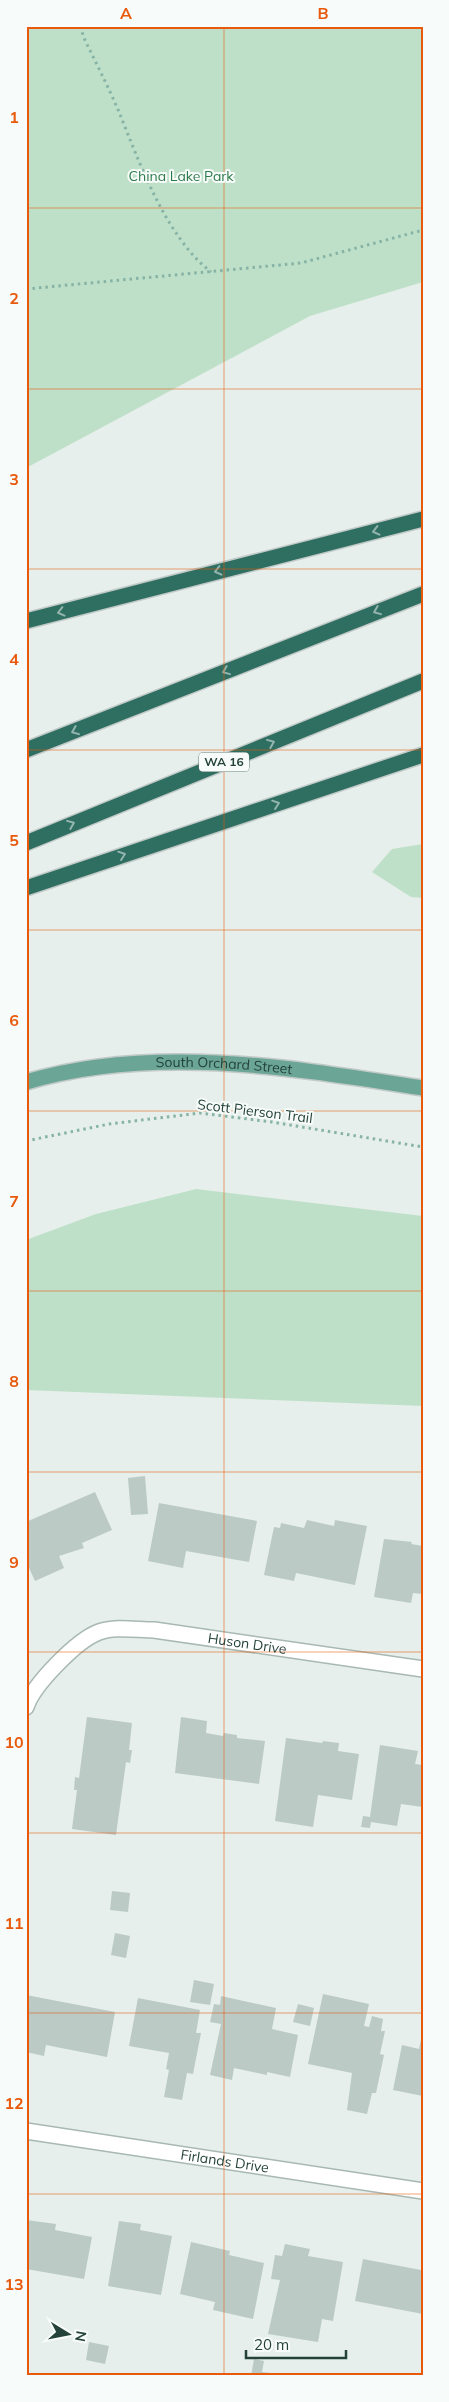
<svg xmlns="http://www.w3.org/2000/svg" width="449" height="2402" font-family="Mulish,sans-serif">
	<rect width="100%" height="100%" fill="#e6efeb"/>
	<g fill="#bfe0c8">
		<path d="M26 26H423V282L310 316 26 468Z"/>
		<path d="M423 844V898L411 897 372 872 392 849Z"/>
		<path d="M196 1189 423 1216V1406L26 1390V1240L96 1214Z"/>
	</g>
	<g fill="#bbcac4">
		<path d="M145 1476 148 1514 131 1515 128 1478Z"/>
		<path d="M95 1492 112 1530 82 1543 84 1548 59 1556 64 1568 35 1581 26 1561V1522Z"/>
		<path d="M159 1503 257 1521 249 1562 186 1551 183 1568 148 1561Z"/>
		<path d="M307 1520 334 1526 335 1520 367 1526 355 1585 296 1573 294 1581 264 1575 274 1527 280 1528 281 1523 304 1528Z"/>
		<path d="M384 1539 412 1542 411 1544 423 1546V1594L413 1593 411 1603 374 1597Z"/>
		<path d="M87 1717 132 1723 129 1750H132L130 1763 126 1762 116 1835 72 1829 77 1790H74L75 1777 79 1778Z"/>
		<path d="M181 1717 207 1721 206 1733 223 1736 224 1733 237 1735V1738L265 1741 259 1784 175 1773Z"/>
		<path d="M286 1738 322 1743 323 1741 339 1743 338 1751 359 1754 352 1800 318 1795 313 1827 275 1821Z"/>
		<path d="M380 1745 418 1751 415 1764 423 1765V1807L401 1804 397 1826 371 1822 370 1828 361 1827 363 1816 370 1817Z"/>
		<path d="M112 1891 130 1893 128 1912 110 1910Z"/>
		<path d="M115 1933 130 1936 126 1958 111 1955Z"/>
		<path d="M194 1980 214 1984 210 2005 190 2002Z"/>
		<path d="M323 1994 369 2004 364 2026 369 2027 372 2016 383 2019 381 2031H385L380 2054 384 2055 376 2093H372L367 2114 347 2110 352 2073 308 2064Z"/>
		<path d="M26 1995 115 2012 107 2057 46 2045 44 2056 26 2052Z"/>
		<path d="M221 1996 276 2008 272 2029 298 2035 290 2077 267 2072V2075L234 2068 232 2080 210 2075 221 2024 210 2022 214 2004 220 2005Z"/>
		<path d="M138 1998 200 2010 196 2033H201L193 2074 187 2073 182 2100 164 2097 169 2070 166 2069 169 2053 129 2046Z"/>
		<path d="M298 2004 314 2008 310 2026 293 2022Z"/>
		<path d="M422 2035 423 2096 393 2090 402 2045 419 2049Z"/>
		<path d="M26 2220 56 2224 55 2230 92 2237 84 2279 26 2269Z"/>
		<path d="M119 2221 141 2224 140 2230 172 2236 161 2295 108 2286Z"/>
		<path d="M191 2242 230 2251 229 2255 264 2263 253 2319 213 2310 215 2302 180 2294Z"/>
		<path d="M285 2244 310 2249 308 2256 343 2262 333 2321 322 2319 318 2342 268 2334 280 2280 271 2279 275 2255 282 2256Z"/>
		<path d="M363 2259 421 2270 423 2265V2314L355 2301Z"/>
		<path d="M89 2342 109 2346 105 2364 86 2360Z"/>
		<path d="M254 2359 264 2361 262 2372 271 2373 270 2376H251Z"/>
	</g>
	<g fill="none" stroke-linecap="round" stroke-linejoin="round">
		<defs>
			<g id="minor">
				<path id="s1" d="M26 1707C33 1685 77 1640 99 1632 115 1626 137 1630 154 1630L423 1669"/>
				<path id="s2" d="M26 2131 423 2191"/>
			</g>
			<g id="major">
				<path id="s3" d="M26 1082C154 1044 294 1068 423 1088"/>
			</g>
			<g id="highway">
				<path d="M26 621 423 519"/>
				<path d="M26 750 423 594"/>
				<path d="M26 843 423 681"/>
				<path d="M26 888 423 755"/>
			</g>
		</defs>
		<use href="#minor" stroke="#a8b8b2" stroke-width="18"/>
		<use href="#major" stroke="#c2cac8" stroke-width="18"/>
		<use href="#highway" stroke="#c2cac8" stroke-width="18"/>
		<g stroke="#86b3a5" stroke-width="3" stroke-dasharray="2.5 4" stroke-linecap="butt">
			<path d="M81 26 83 36C95 61 108 86 119 112 140 164 166 237 211 272"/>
			<path d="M26 289 301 263 423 230"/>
			<path d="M26 1141 109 1124 200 1113 272 1122 423 1147"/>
		</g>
		<use href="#minor" stroke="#fff" stroke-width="15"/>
		<use href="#major" stroke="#6aa596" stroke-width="15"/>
		<use href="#highway" stroke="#2f6f62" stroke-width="15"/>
	</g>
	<defs><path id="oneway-chevron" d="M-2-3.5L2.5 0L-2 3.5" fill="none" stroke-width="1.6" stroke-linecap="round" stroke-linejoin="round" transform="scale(1.25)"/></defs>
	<g stroke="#93b5ae">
		<use href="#oneway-chevron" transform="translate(376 531) rotate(166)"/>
		<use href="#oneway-chevron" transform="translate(218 571) rotate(166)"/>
		<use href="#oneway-chevron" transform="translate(377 611) rotate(158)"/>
		<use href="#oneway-chevron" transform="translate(61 612) rotate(166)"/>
		<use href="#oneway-chevron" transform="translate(226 671) rotate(158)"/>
		<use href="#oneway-chevron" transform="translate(75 731) rotate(158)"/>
		<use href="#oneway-chevron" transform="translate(271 743) rotate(-22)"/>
		<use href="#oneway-chevron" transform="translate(276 804) rotate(-19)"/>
		<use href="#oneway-chevron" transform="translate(71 824) rotate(-22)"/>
		<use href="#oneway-chevron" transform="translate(122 855) rotate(-19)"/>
	</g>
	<path fill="none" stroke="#e8590c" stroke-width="1" stroke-opacity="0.55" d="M224 26V2376M26 208H423M26 389H423M26 569H423M26 750H423M26 930H423M26 1111H423M26 1291H423M26 1472H423M26 1652H423M26 1833H423M26 2013H423M26 2194H423"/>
	<g text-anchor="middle" stroke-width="4" stroke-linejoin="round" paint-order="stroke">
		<rect fill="#f7fbf9" stroke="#637a73" stroke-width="1" x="199" y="752.5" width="50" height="19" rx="4"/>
		<g font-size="12" font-weight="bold" fill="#24423a">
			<text x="224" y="766">WA 16</text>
		</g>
		<g font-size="14" fill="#2d7a4b" stroke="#f7fbf9">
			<text x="181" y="181">China Lake Park</text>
		</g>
		<g font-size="14" fill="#24423a" stroke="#f7fbf9">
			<text dy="5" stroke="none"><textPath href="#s3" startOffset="200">South Orchard Street</textPath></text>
			<text transform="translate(255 1111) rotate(7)" y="5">Scott Pierson Trail</text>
			<text dy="5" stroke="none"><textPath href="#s1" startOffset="256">Huson Drive</textPath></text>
			<text dy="5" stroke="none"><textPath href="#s2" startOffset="201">Firlands Drive</textPath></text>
		</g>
	</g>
	<rect width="449" height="2402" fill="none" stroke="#f7fbf9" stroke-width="55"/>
	<g transform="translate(68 2334) rotate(100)" stroke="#f7fbf9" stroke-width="4" paint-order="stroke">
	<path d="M0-4L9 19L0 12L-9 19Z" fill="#24423a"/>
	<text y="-8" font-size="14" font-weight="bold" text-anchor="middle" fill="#24423a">N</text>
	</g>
	<path d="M246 2350v8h100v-8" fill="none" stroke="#24423a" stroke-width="2.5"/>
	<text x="254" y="2350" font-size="15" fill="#24423a" stroke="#f7fbf9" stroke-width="4" paint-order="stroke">20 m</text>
	<rect x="28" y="28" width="394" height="2346" fill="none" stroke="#e8590c" stroke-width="2"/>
	<g font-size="16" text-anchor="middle" font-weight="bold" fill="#e8590c">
		<text x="126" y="19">A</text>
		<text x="323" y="19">B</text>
		<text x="14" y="123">1</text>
		<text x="14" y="304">2</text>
		<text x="14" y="485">3</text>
		<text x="14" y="665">4</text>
		<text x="14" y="846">5</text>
		<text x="14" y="1026">6</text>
		<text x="14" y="1207">7</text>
		<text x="14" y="1387">8</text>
		<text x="14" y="1568">9</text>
		<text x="14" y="1748">10</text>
		<text x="14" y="1929">11</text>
		<text x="14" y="2109">12</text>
		<text x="14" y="2290">13</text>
	</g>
</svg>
